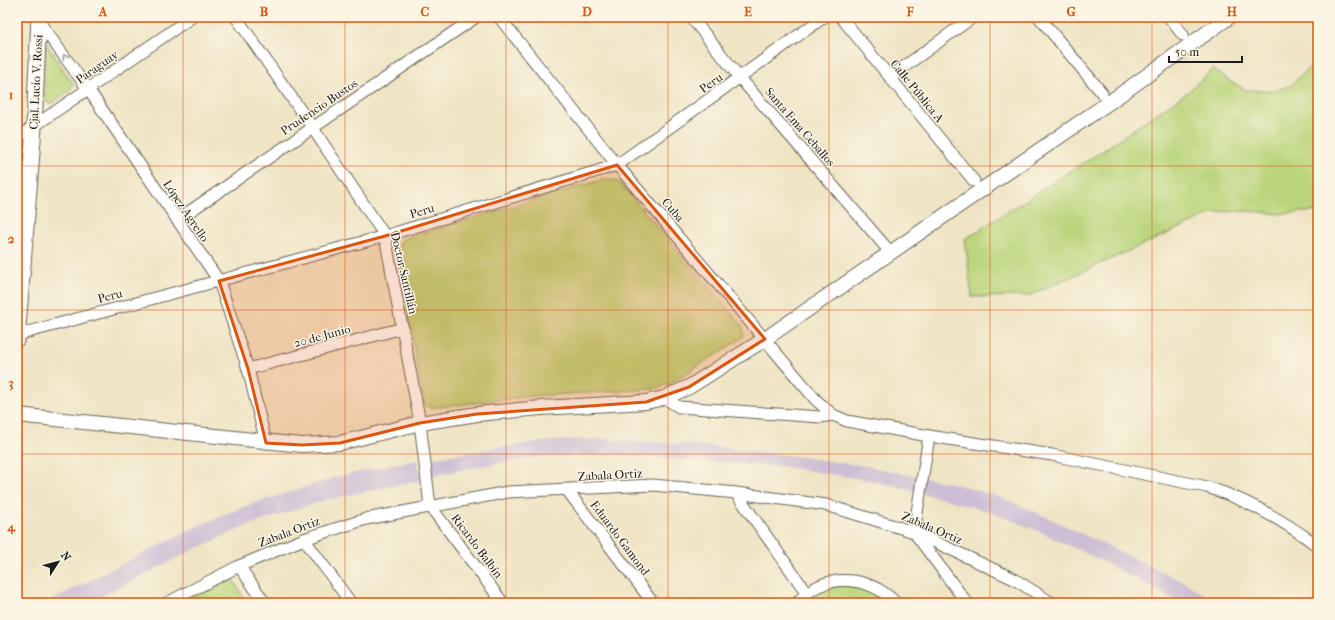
<svg xmlns="http://www.w3.org/2000/svg" width="1335" height="620" font-family="'IM FELL French Canon',serif">
	<rect width="100%" height="100%" fill="#fcf5e5"/>
	<filter id="ink" filterUnits="userSpaceOnUse"><feTurbulence type="fractalNoise" baseFrequency=".025" numOctaves="2"/><feDisplacementMap in="SourceGraphic" scale="8" xChannelSelector="R" yChannelSelector="G"/><feConvolveMatrix kernelMatrix="1 2 1 2 8 2 1 2 1" color-interpolation-filters="sRGB"/></filter>
	<filter id="wash" filterUnits="userSpaceOnUse"><feTurbulence type="fractalNoise" baseFrequency=".012" numOctaves="4" result="noise"/><feDisplacementMap in="SourceGraphic" scale="16" xChannelSelector="R" yChannelSelector="G"/><feGaussianBlur stdDeviation="0.9" result="paint"/><feColorMatrix in="noise" values="0 0 0 0 0 0 0 0 0 0 0 0 0 0 0 0 0 1.4 0 .05"/><feComposite in="paint" operator="in"/></filter>
	<g filter="url(#wash)">
		<rect width="100%" height="100%" fill="#efe4c4"/>
		<g fill="#ccbed4">
			<path d="M598 439 698 445 787 455 871 467 955 484 997 496 1040 514 1182 581 1219 603H1182L1100 560 1036 530 991 512 900 487 867 480 786 467 615 455 537 457 481 466 432 476 431 459 507 446 561 440Z"/>
			<path d="M418 459 420 480 325 500 249 525 197 548 88 603H46L195 527 249 505 337 477Z"/>
		</g>
		<g fill="#bad57b" stroke="#6b784c">
			<path d="M45 42 73 84 70 90 51 104 44 101Z"/>
			<path d="M1318 59V211L1277 214 1253 211 1216 212 1028 296 972 297 965 239 1104 150 1189 91 1213 69 1231 82 1246 90 1272 91 1290 86Z"/>
			<path d="M605 179 616 181 621 184 743 327 744 335 742 338 669 384 654 389 532 396 431 408 424 405 397 250 401 241 405 238Z"/>
			<path d="M232 577 246 603H179Z"/>
			<path d="M840 585H860L893 603H805L819 592Z"/>
		</g>
	</g>
	<g filter="url(#ink)">
		<g fill="none" stroke-linecap="round" stroke-linejoin="round">
			<defs>
				<g id="minor">
					<path d="M236 17 312 127 385 236 420 423 430 506 503 603"/>
					<path d="M499 17 617 165 816 400 833 415 847 421 929 436 1052 455 1207 487C1248 500 1284 521 1318 546"/>
					<path d="M691 17 740 78 891 253"/>
					<path d="M841 17 974 181"/>
					<path d="M1039 17 1102 93"/>
					<path d="M1169 17 1183 35"/>
					<path d="M37 19 88 89 219 281 248 369 266 443"/>
					<path d="M890 77 973 17"/>
					<path d="M17 138 192 17"/>
					<path d="M177 220 476 17"/>
					<path d="M17 335 385 236 617 165 824 17"/>
					<path d="M248 369 403 328"/>
					<path d="M664 398 679 407 820 417 833 415"/>
					<path d="M929 436 914 532 967 603"/>
					<path d="M567 490 653 603"/>
					<path d="M736 493 806 592"/>
					<path d="M304 539 351 603"/>
					<path d="M239 566 265 603"/>
					<path d="M167 603 239 566 304 539 366 519 508 492 653 485 736 493 826 505 914 532 1014 579 1052 603"/>
					<path d="M797 603C824 571 868 575 896 603"/>
				</g>
				<path id="tertiary" d="M17 415 302 445 340 443 420 423 477 414 541 408 646 402 664 398 689 387 765 339 1114 99 1229 17"/>
				<path id="secondary" d="M17 339 34 127 39 17"/>
			</defs>
			<use href="#minor" stroke="#666257" stroke-width="13"/>
			<use href="#tertiary" stroke="#666257" stroke-width="16"/>
			<use href="#secondary" stroke="#666257" stroke-width="17"/>
			<use href="#minor" stroke="#fff" stroke-width="11"/>
			<use href="#tertiary" stroke="#fff" stroke-width="14"/>
			<use href="#secondary" stroke="#fff" stroke-width="15"/>
		</g>
		<defs><path id="oneway-chevron" d="M-2-3.5L2.5 0L-2 3.5" fill="none" stroke-width="1.6" stroke-linecap="round" stroke-linejoin="round"/></defs>
		<use stroke="#999" href="#oneway-chevron" transform="translate(65 57) rotate(-126)"/>
	</g>
	<path fill="#de560d" fill-opacity="0.2" stroke="#de560d" stroke-width="3" stroke-linejoin="round" d="M617 165 765 339 689 387 646 402 477 414 420 423 340 443 302 445 266 443 248 369 219 281 385 236Z"/>
	<path fill="none" stroke="#de560d" stroke-width="1" stroke-opacity="0.55" d="M183 17V603M345 17V603M506 17V603M668 17V603M829 17V603M990 17V603M1152 17V603M17 166H1318M17 310H1318M17 454H1318"/>
	<g text-anchor="middle" stroke-width="3" stroke-linejoin="round" paint-order="stroke">
		<g font-size="12" fill="#1c1c1c" stroke="#fcf5e5">
			<text transform="translate(97 67) rotate(-35)" y="4">Paraguay</text>
			<text transform="translate(36 82) rotate(-87)" y="4">Cjal. Lucio V. Rossi</text>
			<text transform="translate(711 83) rotate(-35)" y="4">Peru</text>
			<text transform="translate(917 91) rotate(51)" y="4">Calle Pública A</text>
			<text transform="translate(319 107) rotate(-34)" y="4">Prudencio Bustos</text>
			<text transform="translate(800 127) rotate(49)" y="4">Santa Ema Ceballos</text>
			<text transform="translate(673 210) rotate(50)" y="4">Cuba</text>
			<text transform="translate(186 211) rotate(56)" y="4">López Agrello</text>
			<text transform="translate(422 211) rotate(-17)" y="4">Peru</text>
			<text transform="translate(404 273) rotate(77)" y="4">Doctor Santillán</text>
			<text transform="translate(110 296) rotate(-15)" y="4">Peru</text>
			<text transform="translate(322 336) rotate(-15)" y="4">20 de Junio</text>
			<text transform="translate(610 475) rotate(-3)" y="4">Zabala Ortiz</text>
			<text transform="translate(932 528) rotate(23)" y="4">Zabala Ortiz</text>
			<text transform="translate(289 532) rotate(-21)" y="4">Zabala Ortiz</text>
			<text transform="translate(620 538) rotate(53)" y="4">Eduardo Gamond</text>
			<text transform="translate(477 546) rotate(53)" y="4">Ricardo Balbín</text>
		</g>
	</g>
	<rect width="1335" height="620" fill="none" stroke="#fcf5e5" stroke-width="44"/>
	<g transform="translate(58 562) rotate(54)" stroke="#fcf5e5" stroke-width="3" paint-order="stroke">
	<path d="M0-3L7 15L0 10L-7 15Z" fill="#1c1c1c"/>
	<text y="-6" font-size="11" font-weight="bold" text-anchor="middle" fill="#1c1c1c">N</text>
	</g>
	<path d="M1169 56v6h73v-6" fill="none" stroke="#1c1c1c" stroke-width="2"/>
	<text x="1175" y="56" font-size="12" fill="#1c1c1c" stroke="#fcf5e5" stroke-width="3" paint-order="stroke">50 m</text>
	<rect x="22" y="22" width="1291" height="576" fill="none" stroke="#de560d" stroke-width="1.5"/>
	<g font-size="13" text-anchor="middle" font-weight="bold" fill="#de560d">
		<text x="103" y="16">A</text>
		<text x="264" y="16">B</text>
		<text x="425" y="16">C</text>
		<text x="587" y="16">D</text>
		<text x="748" y="16">E</text>
		<text x="910" y="16">F</text>
		<text x="1071" y="16">G</text>
		<text x="1232" y="16">H</text>
		<text x="11" y="99">1</text>
		<text x="11" y="243">2</text>
		<text x="11" y="387">3</text>
		<text x="11" y="531">4</text>
	</g>
</svg>
